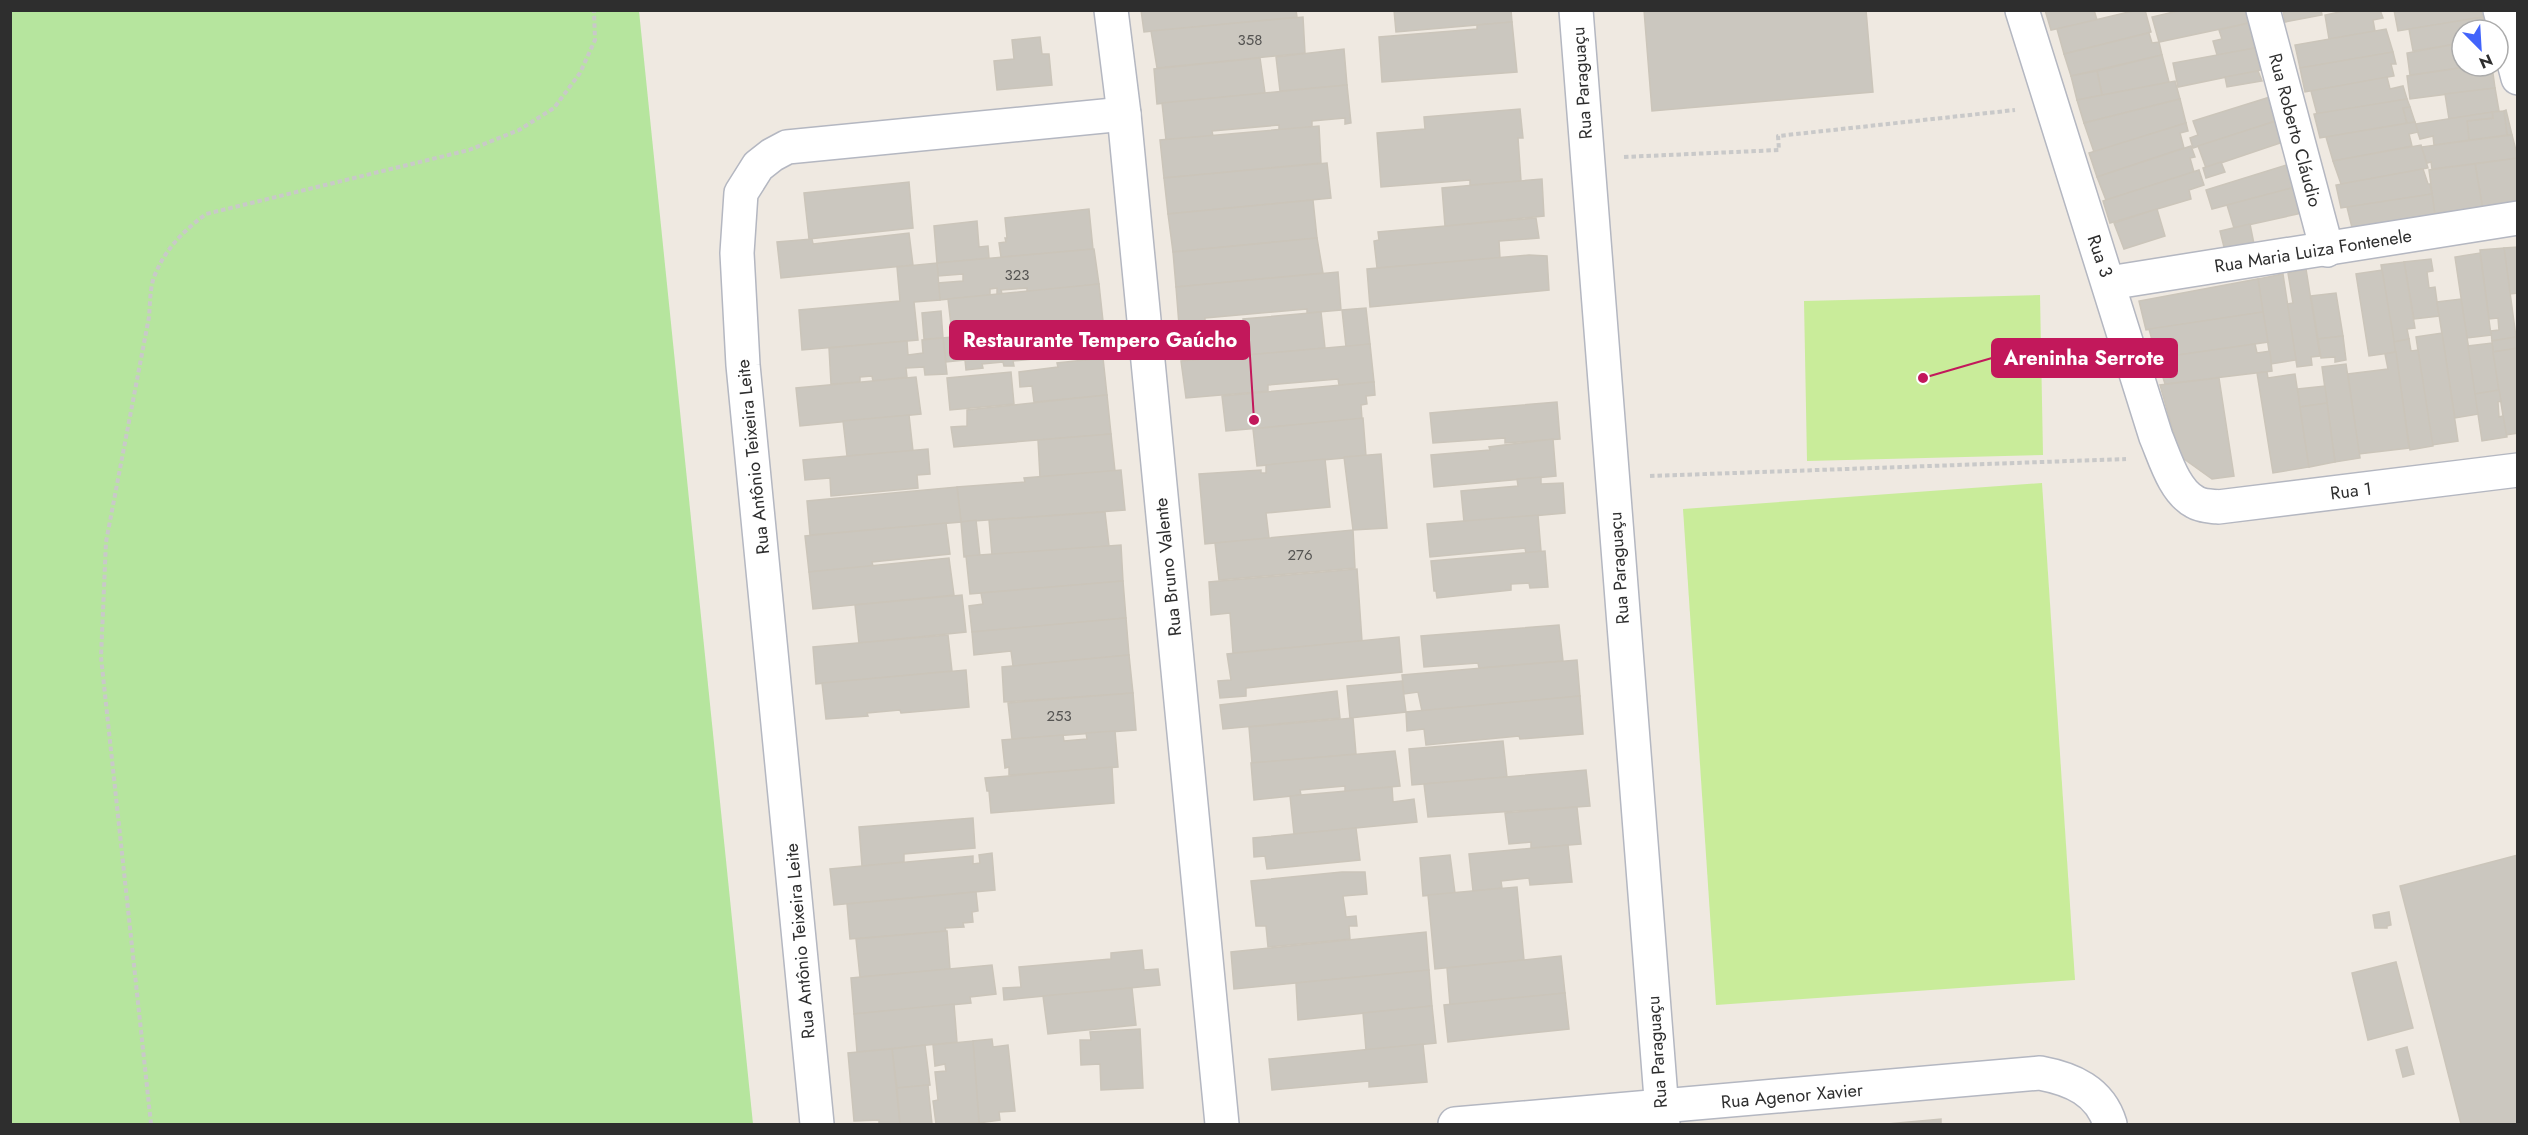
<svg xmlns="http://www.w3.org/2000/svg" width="2528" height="1135" font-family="Jost,sans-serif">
	<rect width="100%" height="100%" fill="#efe9e1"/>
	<path fill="#b6e59e" d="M10 11H639L753 1124H11Z"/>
	<g fill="#c9ec9a">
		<path d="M2040 295 2043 455 1807 461 1804 301Z"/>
		<path d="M2042 483 2075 980 1716 1005 1683 509Z"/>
	</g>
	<g fill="#cbc7bf" stroke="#cbc5ba" stroke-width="1.5">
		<path d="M1141 10H1296L1297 17 1144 32Z"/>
		<path d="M1394 10H1511L1512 22 1396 32Z"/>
		<path d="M1644 10H1866L1873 92 1652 111Z"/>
		<path d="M2045 10H2094L2097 20 2051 30Z"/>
		<path d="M2137 10H2145L2151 32 2064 54 2057 29Z"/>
		<path d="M2182 10H2245L2249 23 2159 42 2152 17Z"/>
		<path d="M2283 10H2321L2322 15 2285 22Z"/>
		<path d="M2349 10H2380L2383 18 2373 20 2375 31 2329 39 2325 15Z"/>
		<path d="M2394 10H2481L2483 17 2398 31Z"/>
		<path d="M1303 17 1305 53 1157 68 1151 31Z"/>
		<path d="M2483 17 2486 30H2462V43L2413 51 2409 29Z"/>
		<path d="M1512 22 1517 72 1382 82 1379 37 1477 29V25Z"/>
		<path d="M2249 23 2255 48 2217 55 2213 41 2222 39 2219 30Z"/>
		<path d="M2386 29 2393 52 2300 68 2295 45Z"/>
		<path d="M2149 33 2152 43 2159 42 2162 55 2071 76 2064 54Z"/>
		<path d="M1040 37 1042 54H1049L1052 85 997 90 994 61 1014 59 1012 40Z"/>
		<path d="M2462 43V66H2473L2410 75 2407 53Z"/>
		<path d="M2255 48 2261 70 2178 87 2173 63Z"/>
		<path d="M1344 49 1347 85 1280 91 1276 57Z"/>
		<path d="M2393 52 2396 64H2391L2394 76 2305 92 2300 68Z"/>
		<path d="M2162 55 2169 82 2102 95 2097 71Z"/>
		<path d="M1260 58 1265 93 1157 104 1154 69Z"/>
		<path d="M2473 66H2492L2495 88 2410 99 2407 76Z"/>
		<path d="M2097 71 2102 95 2077 100 2071 76Z"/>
		<path d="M2258 71 2262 81 2227 87 2225 77Z"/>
		<path d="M2387 77 2390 89 2403 86 2407 99 2317 114 2311 91Z"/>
		<path d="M2175 81 2180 99 2084 123 2077 100Z"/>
		<path d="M1347 85 1351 123 1345 124V118L1312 121V127L1279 130V125L1212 131 1213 136 1166 140 1162 103Z"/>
		<path d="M2495 88 2499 111 2449 119 2445 94Z"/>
		<path d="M2270 97 2279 120 2193 148 2190 138 2198 135 2193 121Z"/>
		<path d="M2180 99 2186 123 2094 152 2084 123Z"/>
		<path d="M2407 99 2410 107 2403 108 2407 123 2320 138 2314 114Z"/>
		<path d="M2410 107 2415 122 2407 123 2403 108Z"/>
		<path d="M1520 109 1523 138H1518L1521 181 1470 185V180L1381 187 1377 133 1425 129 1424 117Z"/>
		<path d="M2506 110 2512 135H2507L2504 111Z"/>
		<path d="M2504 111 2507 135 2469 140 2467 121 2493 118 2492 112Z"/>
		<path d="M2492 112 2493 118 2467 121 2469 140 2434 145 2433 136 2420 139 2415 124Z"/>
		<path d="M2276 121 2283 142 2206 168 2198 146Z"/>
		<path d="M2415 122 2418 132 2409 134 2412 146 2333 161 2326 137Z"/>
		<path d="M2186 123 2188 131 2180 133 2184 148 2097 177 2089 153Z"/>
		<path d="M1319 126 1321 163 1164 178 1160 140Z"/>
		<path d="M2512 135 2518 158 2432 169 2431 162 2427 163 2421 147Z"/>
		<path d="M2421 145 2428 168 2341 184 2333 161Z"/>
		<path d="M2191 146 2195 157 2190 158 2194 172 2106 200 2097 177Z"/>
		<path d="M2518 158V211L2484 216 2475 164Z"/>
		<path d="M2221 162 2225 172 2206 178 2203 168Z"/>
		<path d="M1327 163 1331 198 1168 214 1164 178Z"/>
		<path d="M2293 163 2299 186 2212 209 2206 190Z"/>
		<path d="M2475 164 2484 216 2436 223 2429 170Z"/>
		<path d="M2423 169 2428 184H2430L2432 194 2341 208 2336 185Z"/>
		<path d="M2199 170 2204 185 2189 190 2191 199 2110 223 2103 201Z"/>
		<path d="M1542 179 1544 216 1445 226 1442 188Z"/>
		<path d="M909 182 913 228 809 239 804 193Z"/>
		<path d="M2299 186 2307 212 2234 228 2227 205Z"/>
		<path d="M2432 194 2436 223 2354 236 2347 207Z"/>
		<path d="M1313 200 1317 238 1173 252 1168 214Z"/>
		<path d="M1089 209 1093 249 1001 257 999 243 1006 242 1005 238H1007L1005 218Z"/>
		<path d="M2157 209 2165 236 2124 249 2114 223Z"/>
		<path d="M1536 218 1539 238 1499 241 1500 258 1377 268 1374 241 1379 240 1378 232Z"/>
		<path d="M977 221 979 247 988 246 989 258 937 263 934 226Z"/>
		<path d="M2250 224 2255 249 2226 255 2220 231Z"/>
		<path d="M909 233 913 265 781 278 777 242 812 239 813 244Z"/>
		<path d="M1317 238 1323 273 1176 287 1173 252Z"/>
		<path d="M2518 247V293L2510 294 2504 248Z"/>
		<path d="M2504 248 2516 337 2492 341 2491 331 2499 330 2498 318 2489 319 2480 250Z"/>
		<path d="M1094 249 1099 284 1027 292V288L1001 290 1002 294 997 295V288L990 289V295L940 300 938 283 963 281V274L938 276 937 263Z"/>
		<path d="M2480 253 2491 335 2467 338 2455 257Z"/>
		<path d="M1529 255 1547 256 1549 290 1370 307 1367 269Z"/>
		<path d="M2431 259 2433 271 2427 272 2429 288 2435 287 2439 316 2414 319 2404 262Z"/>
		<path d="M2404 262 2415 328 2407 329 2409 339 2394 342 2381 265Z"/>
		<path d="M937 263 940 300 914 302 918 340 802 350 799 310 900 301 897 267Z"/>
		<path d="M2306 269 2320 356 2311 357 2312 365 2297 367 2287 304 2293 303 2288 273Z"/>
		<path d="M2382 270 2396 352 2369 356 2356 274Z"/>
		<path d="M1338 272 1341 310 1307 313V309L1205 318V322L1179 325 1176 287Z"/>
		<path d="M2283 274 2296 360 2271 364 2258 279Z"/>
		<path d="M2258 279 2263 312 2146 330 2139 301Z"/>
		<path d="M1099 284 1103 321 952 334 948 299Z"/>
		<path d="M2336 293 2343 336 2318 339 2311 296Z"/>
		<path d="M2461 299 2479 414 2455 418 2437 302Z"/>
		<path d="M1366 308 1370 344 1346 347 1342 310Z"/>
		<path d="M941 311 943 338 924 339 922 313Z"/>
		<path d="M1321 312 1325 348 1247 355 1243 319Z"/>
		<path d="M2263 312 2268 342 2157 358 2149 329Z"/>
		<path d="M1091 323 1094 353 1013 361 1014 366H1004L1003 362 982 364 983 368 966 370 965 360 946 362 943 338Z"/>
		<path d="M2442 333 2458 441 2432 445 2416 337Z"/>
		<path d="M2343 336 2346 360 2335 362V357L2321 358 2318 339Z"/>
		<path d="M2516 337 2518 348 2493 352 2492 341Z"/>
		<path d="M943 338 947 374 925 375 924 367 906 368 907 377 873 381 872 376 860 377V382L831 384 829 348 907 341 908 355 923 353 922 340Z"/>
		<path d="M2409 339 2411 351 2418 350 2433 446 2410 450 2394 342Z"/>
		<path d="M2492 343 2499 390 2475 394 2468 346Z"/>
		<path d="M1370 344 1374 382 1339 385 1338 379 1268 385V391L1186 398 1181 361Z"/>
		<path d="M2255 344 2257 353 2270 351 2272 371 2165 384 2157 358Z"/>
		<path d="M2518 348V433L2506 435 2493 352Z"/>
		<path d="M2396 352 2409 448 2359 454 2348 374 2388 369 2385 354Z"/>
		<path d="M1103 358 1107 395 1034 402 1032 386 1020 387 1019 372 1058 367 1057 363Z"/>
		<path d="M2346 364 2360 458 2335 462 2322 367Z"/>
		<path d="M1011 372 1014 404 950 410 947 378Z"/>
		<path d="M2267 372 2268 378 2295 374 2309 467 2273 473 2257 373Z"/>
		<path d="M916 377 921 414 800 426 796 388Z"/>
		<path d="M2219 378 2234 476 2212 479 2180 456 2160 385Z"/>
		<path d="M1374 382 1375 395 1366 396 1367 404 1361 405 1362 419 1226 431 1222 396Z"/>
		<path d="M2325 386 2327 403 2300 407 2298 389Z"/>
		<path d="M2499 390 2501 401 2498 402 2499 417 2503 416 2507 437 2482 441 2475 394Z"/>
		<path d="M1107 395 1111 434 954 447 951 427 967 426V410Z"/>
		<path d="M1557 402 1560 439 1505 443V438L1433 443 1430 413Z"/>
		<path d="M2327 403 2335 462 2309 467 2300 407Z"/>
		<path d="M909 415 913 451 847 456 843 421Z"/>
		<path d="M1363 418 1366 456 1257 466 1253 429Z"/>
		<path d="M1111 434 1115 471 1040 477 1038 440Z"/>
		<path d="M1553 439 1556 476 1434 487 1431 455 1490 450 1489 447Z"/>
		<path d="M928 449 930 474 917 475 918 488 831 496 830 478 805 480 803 460Z"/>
		<path d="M1381 454 1387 528 1353 530 1344 457Z"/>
		<path d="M1325 459 1330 507 1266 513 1269 538 1205 544 1199 474 1261 470V473H1266V465Z"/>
		<path d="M1121 470 1125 510 961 522 957 487 1025 482 1024 478Z"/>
		<path d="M1541 477V484L1563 483 1565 513 1464 522 1461 491 1518 486 1517 479Z"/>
		<path d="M957 487 961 522 810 535 807 501Z"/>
		<path d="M1105 512 1109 546 992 555 989 520Z"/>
		<path d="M1538 515 1541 551 1526 553 1525 548 1430 557 1427 524Z"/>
		<path d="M976 520 980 556 964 557 961 522Z"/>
		<path d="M946 523 950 554 872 562 873 566 809 572 805 536Z"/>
		<path d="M1353 530 1355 568 1219 580 1215 543Z"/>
		<path d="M1121 545 1123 581 970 594 966 556Z"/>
		<path d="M1545 551 1548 587 1530 588 1529 583 1511 584V590L1437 598 1436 591H1434L1431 561Z"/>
		<path d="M949 558 954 595 813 609 809 572Z"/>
		<path d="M1357 569 1362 641 1233 653 1230 613 1211 615 1209 582Z"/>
		<path d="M1123 581 1126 618 972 632 969 606 983 604 981 593Z"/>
		<path d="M962 595 966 632 859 643 855 605Z"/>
		<path d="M1126 618 1129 655 1013 666 1011 651 974 655 972 632Z"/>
		<path d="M1559 625 1563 661 1479 668 1478 663 1424 667 1421 636Z"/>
		<path d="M948 635 952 671 816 684 813 647Z"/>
		<path d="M1399 637 1402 672 1246 688V696L1220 698 1218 681 1231 680 1227 654Z"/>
		<path d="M1129 655 1133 693 1004 702 1002 667Z"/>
		<path d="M1577 660 1580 696 1422 711 1418 692 1404 694 1402 675Z"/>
		<path d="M966 670 969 707 901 713 900 710 867 713 868 716 826 719 822 683Z"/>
		<path d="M1402 681 1406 712 1350 718 1347 686Z"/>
		<path d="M1337 691 1340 718 1223 729 1220 705Z"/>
		<path d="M1133 693 1136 730 1012 739 1008 703Z"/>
		<path d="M1580 696 1583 734 1520 739 1519 736 1426 745 1424 729 1407 731 1406 712Z"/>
		<path d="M1353 718 1356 754 1252 763 1249 727Z"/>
		<path d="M1115 731 1118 767 1009 775V767L1005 768 1002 740 1063 735 1064 741 1087 739 1086 733Z"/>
		<path d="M1503 741 1507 777 1412 785 1409 749Z"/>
		<path d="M1395 751 1400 786 1345 791V786L1300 790 1301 795 1254 800 1251 763Z"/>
		<path d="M1112 767 1114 803 991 813 989 791H987L985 778Z"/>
		<path d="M1586 770 1590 806 1428 817 1424 784Z"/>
		<path d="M1392 787 1393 802 1414 799 1417 822 1294 834 1290 796Z"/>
		<path d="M1577 807 1581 844 1531 848V842L1509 844 1505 813Z"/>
		<path d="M973 818 975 848 904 854V862L862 866 859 827Z"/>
		<path d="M1356 828 1360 860 1267 869 1265 856 1254 857 1253 838Z"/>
		<path d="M1568 845 1572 882 1530 885 1529 878 1501 881 1502 888 1473 891 1469 854Z"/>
		<path d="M992 853 995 890 834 905 830 869 973 856V864L980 863 979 855Z"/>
		<path d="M1450 855 1455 893 1423 896 1420 858Z"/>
		<path d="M2518 855V1124H2461L2400 886Z"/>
		<path d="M1342 872H1365L1367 894 1343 896 1346 917 1356 916 1357 926H1349L1350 939 1268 947 1266 926H1256L1251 881Z"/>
		<path d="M1517 887 1524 960 1435 969 1428 895Z"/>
		<path d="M976 892 978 911 972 912 973 922 963 923 964 927 945 928 946 931 850 939 847 904Z"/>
		<path d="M2389 912 2391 925 2387 926V928H2375L2373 915Z"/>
		<path d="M947 931 950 969 860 977 856 939Z"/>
		<path d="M1426 932 1429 970 1234 989 1231 952Z"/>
		<path d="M1142 950 1144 970 1158 969 1160 985 1004 1000 1003 988 1021 987 1019 967 1111 959V953Z"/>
		<path d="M1561 956 1565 993 1450 1005 1447 968Z"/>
		<path d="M2396 962 2413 1028 2368 1040 2352 973Z"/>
		<path d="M992 965 996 994 970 997 971 1003 854 1014 851 978Z"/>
		<path d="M1429 970 1432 1006 1298 1020 1296 983Z"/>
		<path d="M1132 988 1136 1025 1048 1034 1043 996Z"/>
		<path d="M1565 993 1569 1029 1448 1042 1444 1005Z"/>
		<path d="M954 1004 957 1042 857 1052 854 1014Z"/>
		<path d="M1432 1006 1436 1043 1366 1050 1363 1013Z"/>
		<path d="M1140 1029 1143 1088 1101 1090 1100 1064 1081 1065 1080 1040H1091L1090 1032Z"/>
		<path d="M992 1039 993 1047 1008 1045 1015 1111 999 1112 1000 1120 979 1123 973 1041Z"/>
		<path d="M973 1041 979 1123 936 1124 933 1101 938 1100 935 1072 946 1071 945 1064 935 1066 933 1045Z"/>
		<path d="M1423 1044 1427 1082 1369 1087V1081L1272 1090 1269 1059Z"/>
		<path d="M925 1045 930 1085 897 1088 892 1049Z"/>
		<path d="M2407 1047 2414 1074 2403 1077 2396 1050Z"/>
		<path d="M892 1049 900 1124H879V1120L854 1121 848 1053Z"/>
		<path d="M928 1085 932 1124H900L897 1088Z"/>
		<path d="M1941 1119V1124H1887Z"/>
	</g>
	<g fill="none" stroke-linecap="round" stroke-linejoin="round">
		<defs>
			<g id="street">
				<path d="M1111 10 1124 114 1222 1124"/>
				<path d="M1576 10 1663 1124"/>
				<path d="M2022 10 2156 437C2165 458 2174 491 2195 502 2201 506 2210 506 2218 507L2518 470"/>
				<path d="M2263 10 2327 250"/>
				<path d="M2500 10 2518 78"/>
				<path d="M2109 283 2518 218"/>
				<path d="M817 1124 743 365 737 253 741 193 758 166 772 155 787 147 1124 114"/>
				<path d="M1455 1124 2040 1073C2072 1079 2100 1091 2110 1124"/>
			</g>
		</defs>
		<use href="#street" stroke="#b4b7c1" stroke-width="36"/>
		<g stroke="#c9c9c9" stroke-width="4" stroke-dasharray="4.5 3" stroke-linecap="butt">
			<path d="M1624 157 1779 150 1778 136 2015 110"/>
			<path d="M1650 476 2126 459"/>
			<path d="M151 1124 101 657 106 542 149 317C150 305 150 291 153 280 163 251 183 231 206 214L469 150 519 130 554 108 580 73 595 40 594 10"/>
		</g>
		<use href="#street" stroke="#fff" stroke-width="33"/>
	</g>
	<g text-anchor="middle" stroke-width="6" stroke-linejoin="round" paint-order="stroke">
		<g font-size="15" fill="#555452">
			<text x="1250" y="45">358</text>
			<text x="1017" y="280">323</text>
			<text x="1300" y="560">276</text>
			<text x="1059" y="721">253</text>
		</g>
		<g font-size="18" fill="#2e2e2e" stroke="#fff">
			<text transform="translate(1582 83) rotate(-94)" y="6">Rua Paraguaçu</text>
			<text transform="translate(2295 130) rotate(75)" y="6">Rua Roberto Cláudio</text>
			<text transform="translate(2313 251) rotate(-9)" y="6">Rua Maria Luiza Fontenele</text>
			<text transform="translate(2100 256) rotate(71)" y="6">Rua 3</text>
			<text transform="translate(753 457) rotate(-96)" y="6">Rua Antônio Teixeira Leite</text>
			<text transform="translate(2351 491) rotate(-7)" y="6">Rua 1</text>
			<text transform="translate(1168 567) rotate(-96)" y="6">Rua Bruno Valente</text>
			<text transform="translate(1619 568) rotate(-94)" y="6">Rua Paraguaçu</text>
			<text transform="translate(800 941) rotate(-95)" y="6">Rua Antônio Teixeira Leite</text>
			<text transform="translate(1657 1052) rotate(-94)" y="6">Rua Paraguaçu</text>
			<text transform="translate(1792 1096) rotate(-5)" y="6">Rua Agenor Xavier</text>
		</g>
	</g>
	<path fill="none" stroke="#c2185b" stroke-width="2" d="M1254 420L1249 340M1923 378L1992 358"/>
	<g fill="#c2185b" stroke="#fff" stroke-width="2">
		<circle cx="1254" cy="420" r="6"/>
		<circle cx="1923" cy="378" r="6"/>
	</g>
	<g fill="#c2185b" stroke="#c2185b" stroke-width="2">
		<rect x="950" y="321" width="299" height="38" rx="6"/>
		<rect x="1992" y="339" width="185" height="38" rx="6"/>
	</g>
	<g font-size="20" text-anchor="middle" font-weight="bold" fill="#fff">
		<text x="1100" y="347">Restaurante Tempero Gaúcho</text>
		<text x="2084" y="365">Areninha Serrote</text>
	</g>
	<rect width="2528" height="1135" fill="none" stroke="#2e2e2e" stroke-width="24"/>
	<g transform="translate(2480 48) rotate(156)"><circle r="28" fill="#ffffff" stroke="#ababab" stroke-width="1.5"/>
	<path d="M0-4.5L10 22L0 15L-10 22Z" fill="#4264fb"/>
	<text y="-9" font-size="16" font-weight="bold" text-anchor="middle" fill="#2e2e2e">N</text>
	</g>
</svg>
